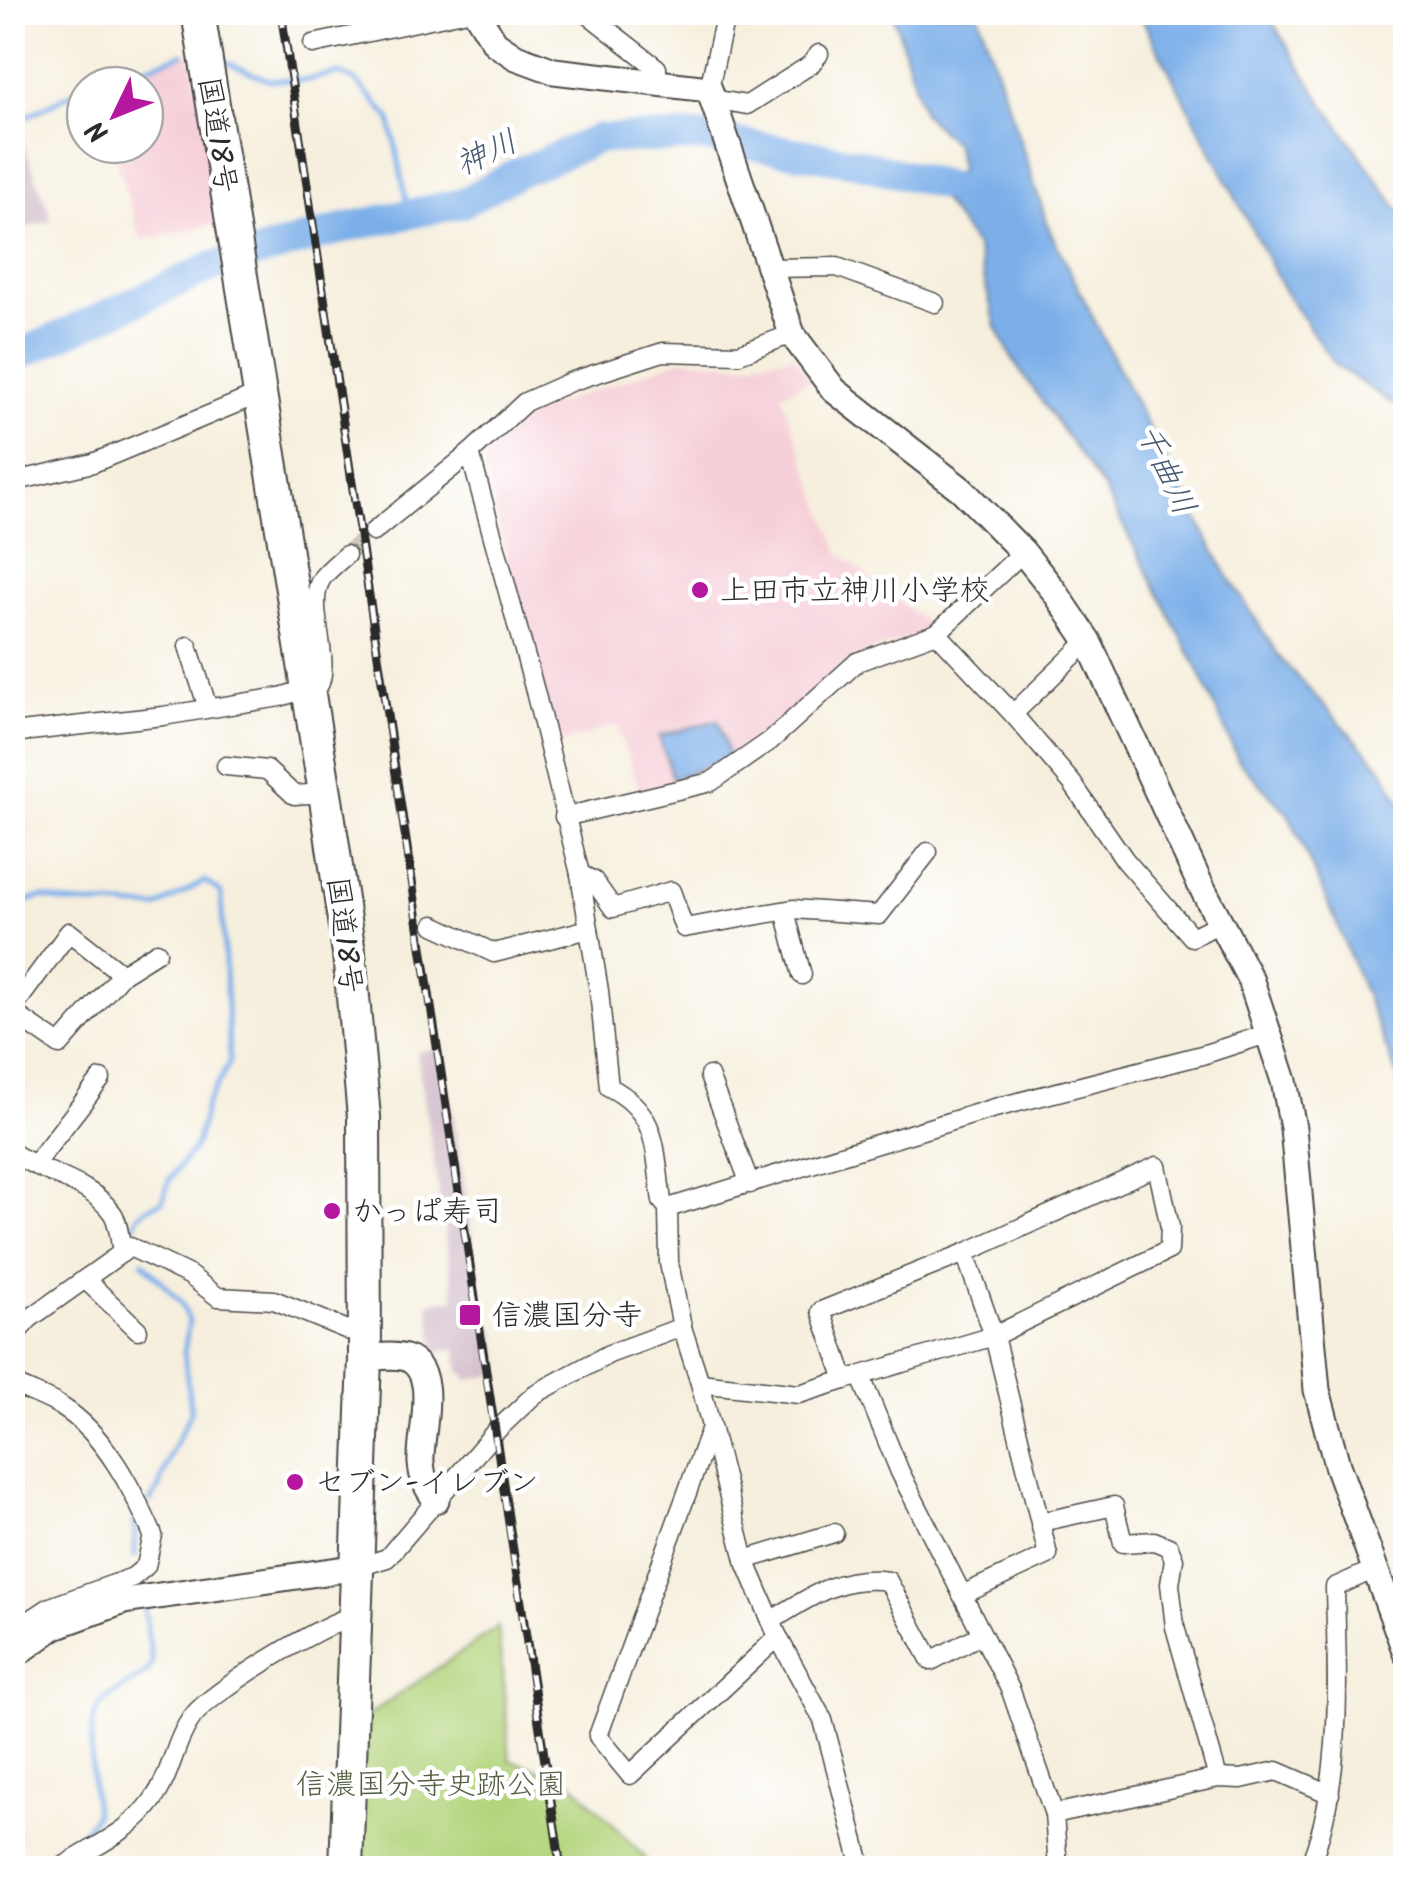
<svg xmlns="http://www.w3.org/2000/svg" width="1418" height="1881" font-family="Kalam,'Klee One',sans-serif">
	<rect width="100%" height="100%" fill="#fff"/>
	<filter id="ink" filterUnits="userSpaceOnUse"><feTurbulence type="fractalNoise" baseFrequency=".01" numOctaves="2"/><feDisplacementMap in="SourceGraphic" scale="20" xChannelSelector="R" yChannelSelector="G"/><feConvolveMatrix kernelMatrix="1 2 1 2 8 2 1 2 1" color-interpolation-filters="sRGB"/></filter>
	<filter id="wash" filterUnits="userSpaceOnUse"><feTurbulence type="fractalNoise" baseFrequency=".0048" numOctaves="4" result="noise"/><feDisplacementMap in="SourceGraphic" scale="40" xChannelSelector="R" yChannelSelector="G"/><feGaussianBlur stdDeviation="2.25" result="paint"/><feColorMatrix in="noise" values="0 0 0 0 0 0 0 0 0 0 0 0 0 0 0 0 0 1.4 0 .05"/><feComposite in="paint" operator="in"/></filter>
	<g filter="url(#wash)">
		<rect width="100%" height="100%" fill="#f6efdd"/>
		<g fill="#f6cfd8">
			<path d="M190 53 221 223 141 240 111 145H145V85H98Z"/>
			<path d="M793 355 812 379 781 394 839 553 932 628 854 658 764 739 711 777 640 794 617 725 553 746 482 458 531 413 683 359 741 364Z"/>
		</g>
		<g fill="#d1bdca">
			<path d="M20 134 52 220 18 230V239L13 241V136Z"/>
			<path d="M443 1048 485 1320 495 1329 501 1367 493 1369 494 1375 467 1380 466 1374H460L456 1349 436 1352 428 1303 455 1299 417 1052Z"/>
		</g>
		<path fill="#b3d47b" stroke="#6f8053" stroke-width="2.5" d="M498 1627 510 1760 570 1780 645 1858 634 1868H345L350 1728Z"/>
		<g fill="#7cafe9" stroke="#546d8a" stroke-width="2.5">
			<path d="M893 13H978L1049 229 1133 398 1225 571 1280 658 1382 768 1405 810V1095L1335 919 1289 815 1239 761 1198 669 1104 489 1014 362 996 326 976 247 939 196 960 169 956 145 923 113Z"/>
			<path d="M1139 13H1267L1319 97 1405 219V412L1335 365 1285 292Z"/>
			<path d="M718 720 729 757 673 779 659 736Z"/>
		</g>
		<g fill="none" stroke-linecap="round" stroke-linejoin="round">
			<g stroke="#7cafe9" stroke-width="5">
				<path d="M224 61 269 80H306L338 73 356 81 390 118 409 215"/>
				<path d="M92 85 183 54"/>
				<path d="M12 124 85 87"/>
				<path d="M12 905 42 897 68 903 156 908 205 881 221 893 230 1062 206 1105 196 1145 169 1180 163 1201C140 1210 129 1218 134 1244"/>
				<path d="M143 1262 181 1302 189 1321 184 1353 191 1412 171 1452 158 1490 150 1501"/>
				<path d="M135 1521V1556"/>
				<path d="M43 1868 71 1847 95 1815C93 1793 86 1723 99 1707 110 1691 135 1684 149 1670L152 1663 144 1607"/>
			</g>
			<path stroke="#7cafe9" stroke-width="30" d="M12 358 211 267 352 226 462 203 517 173 598 139 701 137 855 162 985 196"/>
		</g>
	</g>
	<g filter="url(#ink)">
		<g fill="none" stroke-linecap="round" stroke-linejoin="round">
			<path stroke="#cdc8b9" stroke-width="18" stroke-dasharray="18 9" stroke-linecap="butt" d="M346 555 373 532"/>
			<defs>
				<g id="street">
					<path d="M585 12 657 68V81"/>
					<path d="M313 44 463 12"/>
					<path d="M709 89 726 12"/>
					<path d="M713 99 747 105 810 65 819 54"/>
					<path d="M768 268 837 267 935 303"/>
					<path d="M470 453 535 691 580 874 599 991 609 1087C660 1113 654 1150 662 1201L668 1208 669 1263 682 1327 700 1383 745 1560 778 1637 823 1720 862 1868"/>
					<path d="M12 482 93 463 259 394"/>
					<path d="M373 532 470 453 525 402 570 382 663 352 739 354 792 334"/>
					<path d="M1088 641 1013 714 1072 783 1125 860 1192 937 1222 922"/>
					<path d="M188 646 208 708"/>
					<path d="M1013 714 937 633 1023 552"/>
					<path d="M12 733 163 716 280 697 316 686 320 683C330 652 305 605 322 578 328 570 338 562 346 555"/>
					<path d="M226 766 267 770 294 795 325 793"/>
					<path d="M564 817 711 782 770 741 857 662 937 633"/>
					<path d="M580 874 594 881 613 908 671 891 684 928 793 909 879 915 928 852"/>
					<path d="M785 911 802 975"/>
					<path d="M434 925 494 953 589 929"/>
					<path d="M12 1009 69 932 122 974"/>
					<path d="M12 1012 60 1045 122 974 157 952"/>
					<path d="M709 1076 750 1184"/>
					<path d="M12 1152C43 1175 90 1180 113 1214 119 1224 120 1241 122 1253"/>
					<path d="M35 1164 101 1079"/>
					<path d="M1157 1166 1170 1227 1169 1250 994 1336 845 1380 821 1311 965 1253Z"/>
					<path d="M668 1208 991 1109 1202 1055 1270 1033"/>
					<path d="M85 1279 138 1330"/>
					<path d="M12 1338 29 1319 130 1247 189 1275 218 1297 274 1300 365 1337"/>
					<path d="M861 1377 900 1472 1011 1691 1054 1814"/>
					<path d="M12 1383C28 1392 47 1397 62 1407 105 1434 133 1490 153 1535L146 1566 133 1577 50 1607 12 1632"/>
					<path d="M700 1383 799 1394 845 1380"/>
					<path d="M710 1430 598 1736 630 1775 778 1637"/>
					<path d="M1041 1522 1114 1506 1123 1543 1154 1541 1169 1547 1174 1559 1170 1584 1175 1627 1218 1778"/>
					<path d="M745 1560 834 1533"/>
					<path d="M359 1567 387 1558 494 1433 535 1394 609 1354 682 1327"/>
					<path d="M962 1595 1048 1555 994 1336 965 1253"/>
					<path d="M771 1621C809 1597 841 1574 888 1581L931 1661 982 1634"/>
					<path d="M61 1868C93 1846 130 1833 153 1800 172 1774 174 1741 193 1716 214 1690 323 1623 356 1615"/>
					<path d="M1058 1868 1054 1814 1218 1778 1241 1779 1277 1771 1330 1794"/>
					<path d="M1309 1868C1344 1778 1337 1682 1335 1587L1375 1569"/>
				</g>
				<g id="secondary">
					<path d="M476 12 495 43 516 57 554 71 709 89 792 334 834 390 962 490 1023 552 1055 592 1088 641 1198 880 1251 981 1284 1081 1293 1128 1317 1390 1337 1465 1406 1653"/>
					<path d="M365 1358C378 1357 393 1354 406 1358 441 1371 419 1435 421 1463 422 1478 427 1488 436 1500"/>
					<path d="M12 1657 55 1626 124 1601 359 1567"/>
				</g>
				<path id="highway" d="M198 12 325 793 349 953 364 1117 365 1358 346 1868"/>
			</defs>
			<use href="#street" stroke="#494846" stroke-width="21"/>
			<use href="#secondary" stroke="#494846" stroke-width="29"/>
			<use href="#highway" stroke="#494846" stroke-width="36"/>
			<use href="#street" stroke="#fff" stroke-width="18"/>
			<use href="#secondary" stroke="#fff" stroke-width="25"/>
			<use href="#highway" stroke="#fff" stroke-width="32"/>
			<defs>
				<path id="rail" d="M281 12C375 631 465 1250 561 1868"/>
			</defs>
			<use href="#rail" stroke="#2b2b2b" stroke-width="9"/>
			<use href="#rail" stroke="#fff" stroke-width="5" stroke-dasharray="15" stroke-linecap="butt"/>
		</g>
	</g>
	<g fill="#b5179e" stroke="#fff" stroke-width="4">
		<circle cx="700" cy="590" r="10"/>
		<circle cx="332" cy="1211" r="10"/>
		<rect x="458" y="1303" width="24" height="24" rx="5"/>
		<circle cx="295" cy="1482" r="10"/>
	</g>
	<g text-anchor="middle" stroke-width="9" stroke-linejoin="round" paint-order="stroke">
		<g font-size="30" fill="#2b2b2b" stroke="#fff">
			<text transform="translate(218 135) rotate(81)" y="10">国道18号</text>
			<text transform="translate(345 935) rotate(83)" y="10">国道18号</text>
		</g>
		<g font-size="30" fill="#2b2b2b" stroke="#fff" text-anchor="start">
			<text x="720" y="600">上田市立神川小学校</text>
			<text x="352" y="1221">かっぱ寿司</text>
			<text x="492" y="1325">信濃国分寺</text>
			<text x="315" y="1492">セブン-イレブン</text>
		</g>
		<g font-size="30" fill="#545e43" stroke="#fff">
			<text x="431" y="1794">信濃国分寺史跡公園</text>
		</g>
		<g font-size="32" font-style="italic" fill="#47596e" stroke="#fff">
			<text transform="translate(486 152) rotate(-25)" y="11">神川</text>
			<text transform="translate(1167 469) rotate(65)" y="11">千曲川</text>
		</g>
	</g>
	<rect width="1418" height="1881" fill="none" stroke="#fff" stroke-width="50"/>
	<g transform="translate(115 115) rotate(227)"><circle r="48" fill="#ffffff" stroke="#aaaaaa" stroke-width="2.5"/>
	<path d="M0-8L18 38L0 25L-18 38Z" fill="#b5179e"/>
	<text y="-15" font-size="28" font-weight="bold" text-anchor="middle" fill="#2b2b2b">N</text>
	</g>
</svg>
